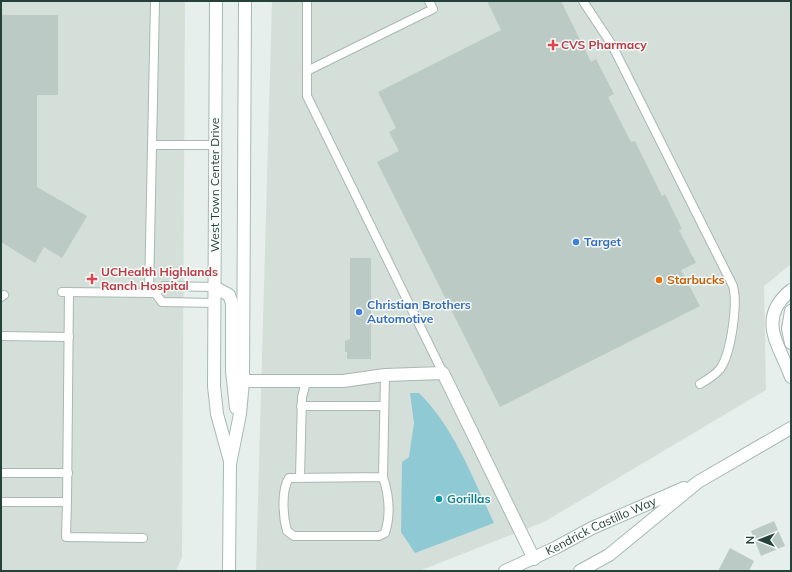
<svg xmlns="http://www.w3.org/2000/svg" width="792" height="572" font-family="Mulish,sans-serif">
	<rect width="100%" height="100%" fill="#e6efeb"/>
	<g fill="#d4dfda">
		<path d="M1 1H185L182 557 176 571H1Z"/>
		<path d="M272 1H791V264L764 286 766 390 544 522 419 571H256Z"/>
	</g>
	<path fill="#8ec9d4" d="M410 393H419C454 427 473 479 494 523L415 553 401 532 402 462 409 457 414 423Z"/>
	<g fill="#bbcac4">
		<path d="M487 1H561L591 62 596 59 614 94 608 97 631 142 635 141 662 196 665 194 682 229 679 230 696 263 681 270 700 306 500 407 377 162 399 151 389 132 396 128 378 92 501 30Z"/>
		<path d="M1 15H58V95H37V187L87 216 62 258 44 247 35 263 1 242Z"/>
		<path d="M350 258H371V359H347V352H345V341L350 339Z"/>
		<path d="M774 521 785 546 761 556 751 531Z"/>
		<path d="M730 548 754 561 749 571H718Z"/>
	</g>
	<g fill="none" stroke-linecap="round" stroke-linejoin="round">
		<defs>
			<g id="lane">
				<path d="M307 1V96L443 373"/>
				<path d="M583 1 612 45 733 286C738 304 731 354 720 369 715 375 707 380 700 384"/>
				<path d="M307 71 433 9 429 1"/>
				<path d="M153 145H215"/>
				<path d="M62 292 155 293 164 286 214 287"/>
				<path d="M149 293 155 1"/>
				<path d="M155 293 162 302 214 303"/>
				<path d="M1 297 4 295"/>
				<path d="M1 336 69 337"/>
				<path d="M301 406H384"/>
				<path d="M1 473H68"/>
				<path d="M300 477 302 397 306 382"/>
				<path d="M383 477 289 478C281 490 283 517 287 531L294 536H379L385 533C391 514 389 495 383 477L385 375"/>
				<path d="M1 502H67L69 292"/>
				<path d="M67 502 66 537 143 538"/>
			</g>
			<g id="street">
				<path d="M791 290C756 319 779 344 791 377"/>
				<path d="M791 311 788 329 791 343"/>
				<path d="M243 381H343L385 375 443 373 534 559"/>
			</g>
			<g id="secondary">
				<path d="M216 1 214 386 217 414 230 461"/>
				<path d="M214 287 229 295 232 303V371L236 408"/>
				<path d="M229 571 230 464 240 414 243 381 245 1"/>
				<path id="s1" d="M505 571 555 548 592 528 684 488"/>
				<path d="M580 571 609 555 698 482 791 428"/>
			</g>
		</defs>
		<use href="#lane" stroke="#a8b8b2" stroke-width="10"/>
		<use href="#street" stroke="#a8b8b2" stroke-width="14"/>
		<use href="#secondary" stroke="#a4bbb3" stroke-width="14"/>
		<use href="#lane" stroke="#fff" stroke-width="8"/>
		<use href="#street" stroke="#fff" stroke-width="12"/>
		<use href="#secondary" stroke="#fff" stroke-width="12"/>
	</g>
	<g fill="#e0444e" stroke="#f7fbf9" stroke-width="1.5">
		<path d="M551 39h4v4h4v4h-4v4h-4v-4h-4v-4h4z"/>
		<path d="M90 273h4v4h4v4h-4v4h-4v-4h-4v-4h4z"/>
	</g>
	<g fill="#3f7fe0" stroke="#f7fbf9" stroke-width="1.5">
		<circle cx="576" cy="242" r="4"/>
		<circle cx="359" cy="312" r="4"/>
	</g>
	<circle fill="#e8710a" stroke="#f7fbf9" stroke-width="1.5" cx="659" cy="280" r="4"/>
	<circle fill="#0f9aa8" stroke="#f7fbf9" stroke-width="1.5" cx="439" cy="499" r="4"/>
	<g text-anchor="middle" stroke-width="3" stroke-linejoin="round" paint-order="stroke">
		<g font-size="12" font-weight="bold" fill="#be3a42" stroke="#f7fbf9" text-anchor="start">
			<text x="561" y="49">CVS Pharmacy</text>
			<text x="101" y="276">UCHealth Highlands<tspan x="101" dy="14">Ranch Hospital</tspan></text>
		</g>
		<g font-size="12" fill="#24423a" stroke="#f7fbf9">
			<text transform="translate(215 185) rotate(-90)" y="4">West Town Center Drive</text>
			<text dy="4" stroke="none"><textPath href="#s1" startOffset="106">Kendrick Castillo Way</textPath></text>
		</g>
		<g font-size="12" font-weight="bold" fill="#366cbe" stroke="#f7fbf9" text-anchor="start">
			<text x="584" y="246">Target</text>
			<text x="367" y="309">Christian Brothers<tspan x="367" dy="14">Automotive</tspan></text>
		</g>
		<g font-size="12" font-weight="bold" fill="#c56008" stroke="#f7fbf9" text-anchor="start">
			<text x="667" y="284">Starbucks</text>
		</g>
		<g font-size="12" font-weight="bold" fill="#0d838f" stroke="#f7fbf9" text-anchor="start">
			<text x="447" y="503">Gorillas</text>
		</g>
	</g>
	<rect width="792" height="572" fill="none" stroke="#24423a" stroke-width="4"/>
	<g transform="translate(760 540) rotate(270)" stroke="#f7fbf9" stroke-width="3" paint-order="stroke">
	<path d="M0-3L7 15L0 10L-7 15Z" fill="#24423a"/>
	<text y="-6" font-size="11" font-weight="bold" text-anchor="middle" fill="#24423a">N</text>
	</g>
</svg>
